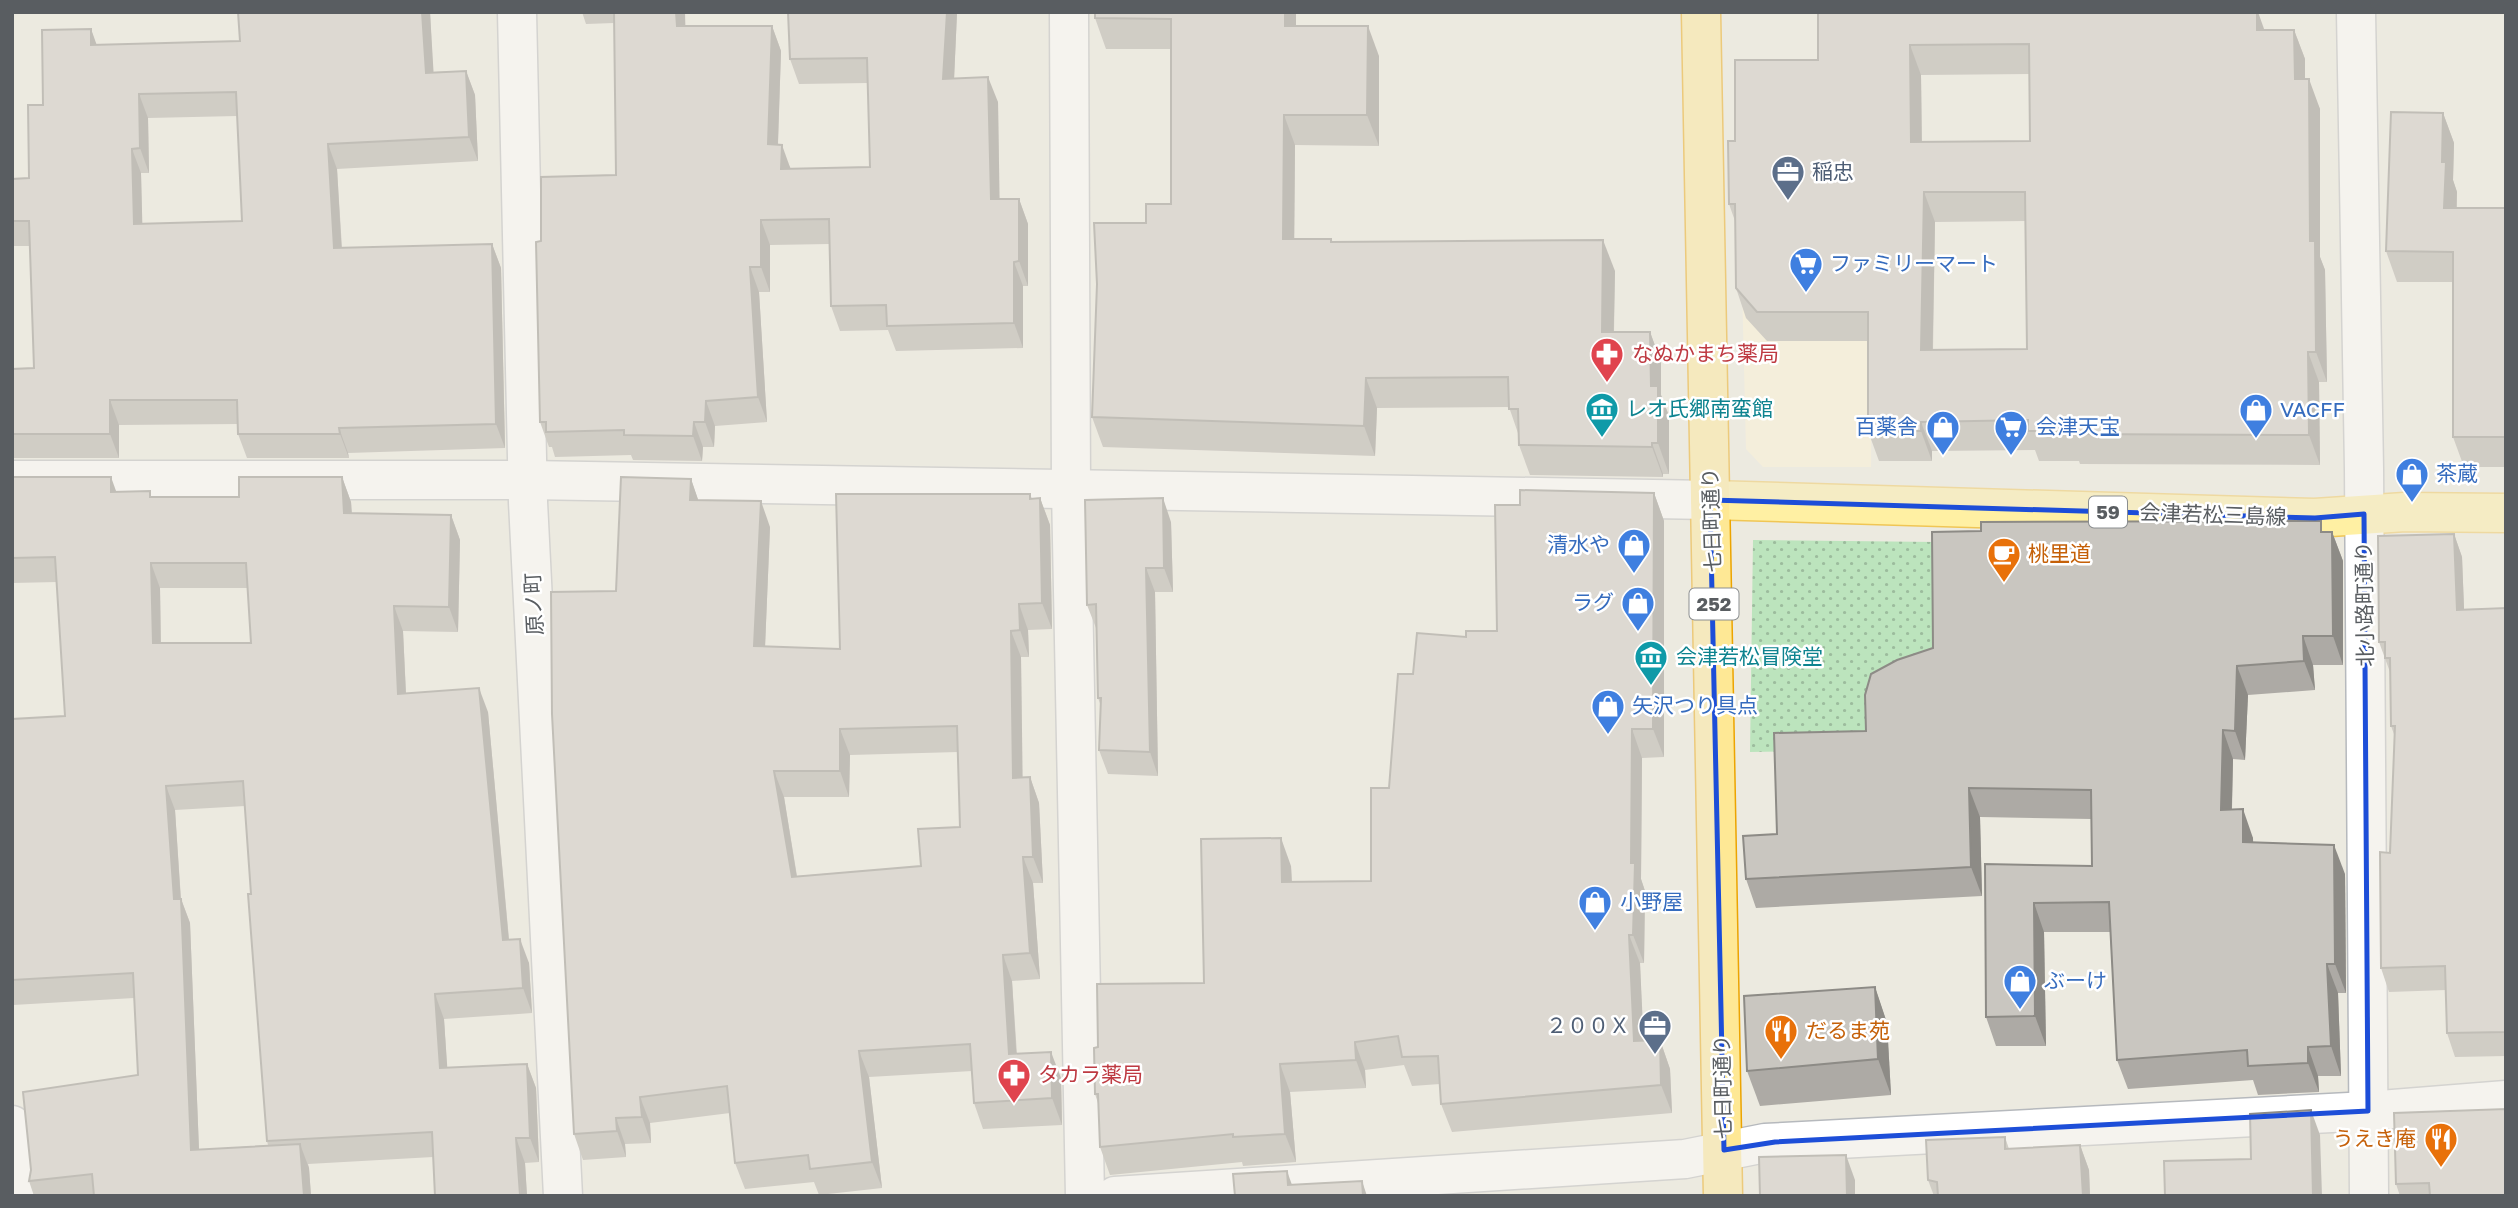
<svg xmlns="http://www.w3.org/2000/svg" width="2518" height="1208" font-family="'Golos Text','Noto Sans JP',sans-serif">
	<defs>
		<pattern id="grass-dots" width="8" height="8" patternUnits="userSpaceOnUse" patternTransform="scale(1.75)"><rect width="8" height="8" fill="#bce4bd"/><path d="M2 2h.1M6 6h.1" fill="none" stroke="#9cbc9d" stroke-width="1.8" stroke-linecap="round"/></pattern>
	</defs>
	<rect width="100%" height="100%" fill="#eceae0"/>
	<path fill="#fdf4d4" d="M1741 243 1872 343 1871 467H1763L1746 449Z"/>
	<path fill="url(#grass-dots)" d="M1753 540 1937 542 1938 749 1750 752Z"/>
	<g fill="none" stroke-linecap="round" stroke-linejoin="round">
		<defs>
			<g id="minor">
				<path d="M517 12 528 502 563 1196"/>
				<path d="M1069 12 1071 489 1085 1196"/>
				<path d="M2356 12 2364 469 2369 1196"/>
				<path d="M12 480H528L1710 500"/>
				<path d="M12 1125 18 1196"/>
				<path d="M1115 1196 1685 1159 1765 1143 2368 1111 2506 1100"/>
			</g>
			<path id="primary" d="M1710 500 2315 518 2405 512 2506 513"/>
			<path id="trunk" d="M1701 12 1723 1196"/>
		</defs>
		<use href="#minor" stroke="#b6b9bd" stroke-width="41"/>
		<use href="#primary" stroke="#f0c655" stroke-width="41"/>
		<use href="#trunk" stroke="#eca401" stroke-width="41"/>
		<use href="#minor" stroke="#fff" stroke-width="38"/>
		<use href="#primary" stroke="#fff0a3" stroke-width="38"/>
		<use href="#trunk" stroke="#fee895" stroke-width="38"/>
	</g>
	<g fill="#adaaa5" fill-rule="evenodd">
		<path d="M430 12 433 72 466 71 475 95 478 161 337 169 342 248 492 244 501 268 505 448 348 453 349 458H247L238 434V424L119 425V458H12V369L34 368 30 246H12V179L29 178 43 105 91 29 96 45 240 41ZM237 116 242 221 142 224 141 173H149L148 118Z"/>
		<path d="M582 12H685V26H772L781 51 778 145 791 169 870 167 868 83 799 84 790 59 788 12H979V14L957 13 954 78 998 102 999 199H1019L1028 224V286H1023V348L896 351 888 330 840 331 831 306 829 244 770 245V292H759L767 422 715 426 714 447H703L702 461 633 460 631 455 555 457 552 447H549L540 422 541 241 616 175 614 23 586 24Z"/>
		<path d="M1095 12 1296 26 1379 56V146L1295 145 1294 239H1331L1333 242 1615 271 1614 332H1650L1661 362V395L1669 416V474H1663V477L1530 475 1519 445V436L1509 407 1377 408 1375 456 1103 447 1092 417 1146 223 1171 204V49H1106L1095 18Z"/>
		<path d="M1818 12 2264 30H2294L2305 59V79L2320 109V257L2325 270 2327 382H2319L2320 465 2080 464 2079 461H2039L2035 450 1932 451V461H1879L1868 431V341H1767L1746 318 1736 288 1735 221 1729 204 1735 141 1818 60ZM2029 74 2030 141 1922 142 1921 75ZM2026 221 2027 349 1933 350 1935 222Z"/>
		<path d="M2443 113 2454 143 2453 180 2457 192V208H2506V467H2464L2453 437V282H2397L2386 251Z"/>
		<path d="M12 477 152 497H239L342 477 351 502 352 513 451 515 460 540 458 632 403 631 406 693 488 712 509 939 529 963 532 1013 444 1019 447 1068 527 1064 536 1088 539 1162 525 1163 527 1196H435L433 1157 308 1164 309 1168 311 1196H34L29 1181 138 1075 134 998 13 1005 12 1004V719L65 716 57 582 12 583ZM160 588H248L251 643H161ZM245 806 267 1141 268 1145 199 1150 190 923 181 899 175 810Z"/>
		<path d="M691 479 698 500 770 527 765 646 840 649 1030 494 1032 499 1040 498 1050 525 1052 629 1028 630 1029 657H1021L1022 778 1030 777 1039 803 1043 883H1033L1040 979 1012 981 1017 1054 1061 1078 1062 1125 983 1129 974 1103 972 1071 869 1077 882 1188 819 1195 814 1182 745 1189 735 1163 730 1113 650 1123 651 1143 625 1144 626 1157 583 1160 574 1134 616 591ZM958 752 960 827 921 866 797 876 784 797H849L850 755Z"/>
		<path d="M1654 493 1664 521V757L1642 758 1641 879 1645 891 1644 963H1640L1643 1041 1660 1040 1670 1069 1672 1113 1452 1132 1441 1104 1440 1084 1412 1086 1404 1065 1365 1070 1366 1088 1290 1092 1296 1162 1243 1166 1242 1162 1110 1175 1100 1147 1098 1103 1095 1094 1098 1047 1204 983 1291 866 1292 882 1371 881 1413 674 1466 637 1497 631 1520 505Z"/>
		<path d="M1171 522 1173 592H1155L1158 776 1108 774 1099 750 1101 706 1098 698 1096 628 1087 605Z"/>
		<path d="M2325 532H2332L2343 561V665H2313L2315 690 2248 695 2245 760 2233 759 2232 809 2253 838V842L2345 874 2346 993H2338L2341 1076H2318L2319 1092 2258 1095 2253 1080 2128 1089 2117 1060 2110 932H2044L2046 1046H1996L1986 1017 1985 864 2092 866 2091 819 1980 817 1982 896 1756 908 1746 879 1777 834 1866 731Z"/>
		<path d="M2454 534 2462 557 2464 609 2506 608V1056L2455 1057 2447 1033 2446 990 2389 992 2381 968 2390 853 2395 737 2391 726 2390 672 2379 642Z"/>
		<path d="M1875 987 1887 1023 1891 1095 1760 1106 1747 1071Z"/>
		<path d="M2506 1109V1196H2400L2396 1184Z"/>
		<path d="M2005 1137 2009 1149 2080 1145 2089 1170 2090 1196H1934L1928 1180Z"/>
	</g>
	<g fill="#8d8b86">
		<path d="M422 12H430L435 97 426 73Z"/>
		<path d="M676 12H685L686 51 677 26Z"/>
		<path d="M947 12H956L957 13 953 103 943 79Z"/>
		<path d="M1285 12H1296V56L1285 26Z"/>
		<path d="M2257 12H2258L2268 40 2257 30Z"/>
		<path d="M772 26 781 51 777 169 768 144Z"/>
		<path d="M1368 26 1379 56V146L1367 115Z"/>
		<path d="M91 29 100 54 91 45Z"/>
		<path d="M2294 30 2305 59V109L2295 79Z"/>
		<path d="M1910 45 1921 75 1922 172 1911 142Z"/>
		<path d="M466 71 475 95 478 161 469 137Z"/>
		<path d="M988 77 998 102 1000 224 991 199Z"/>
		<path d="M2309 79 2320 109V257L2325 270 2327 382 2316 352 2310 241Z"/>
		<path d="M139 94 148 118 149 173 140 148Z"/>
		<path d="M2443 113 2454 143 2453 180 2457 192 2455 238 2444 208 2442 162Z"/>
		<path d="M1284 115 1295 145 1294 269 1283 239Z"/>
		<path d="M328 144 337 169 343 273 334 248Z"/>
		<path d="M782 145 791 170 781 169Z"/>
		<path d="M132 149 141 173 143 249 134 224Z"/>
		<path d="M1924 192 1935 222 1932 380 1921 350Z"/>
		<path d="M1019 199 1028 224V286L1019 261Z"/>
		<path d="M761 220 770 245V292L761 267Z"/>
		<path d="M1603 240 1615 271 1613 362 1602 332Z"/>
		<path d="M492 244 501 268 505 448 496 424Z"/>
		<path d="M1014 262 1023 286V348L1014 323Z"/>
		<path d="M750 267 759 292 767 422 758 397Z"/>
		<path d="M1650 332 1661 362V395L1669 416V474L1658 443 1651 386Z"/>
		<path d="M2308 352 2319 382 2320 465 2309 435Z"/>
		<path d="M1366 378 1377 408 1375 456 1364 426Z"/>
		<path d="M110 400 119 425V458L110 434Z"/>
		<path d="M706 401 715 426 714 447 705 422Z"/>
		<path d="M694 422 703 447 702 461 693 436Z"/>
		<path d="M1921 422 1932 451V461L1921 431Z"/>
		<path d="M339 428 348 453 349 458 340 434Z"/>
		<path d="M1652 443 1663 474V477L1652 447Z"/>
		<path d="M111 477 120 502 111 492Z"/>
		<path d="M342 477 351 502 353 538 344 513Z"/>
		<path d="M691 479 700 505 690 500Z"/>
		<path d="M1654 493 1664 521V757L1653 729Z"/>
		<path d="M1040 498 1050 525 1052 629 1042 603Z"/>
		<path d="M1163 498 1171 522 1173 592 1164 568Z"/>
		<path d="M761 501 770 527 764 672 754 646Z"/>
		<path d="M451 515 460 540 458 632 449 607Z"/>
		<path d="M2332 532 2343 561V665L2333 636Z"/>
		<path d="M2454 534 2462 557 2465 633 2457 610Z"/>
		<path d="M151 563 160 588 161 668 153 643Z"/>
		<path d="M1146 568 1155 592 1158 776 1150 752Z"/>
		<path d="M1019 604 1028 630 1029 657 1020 630Z"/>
		<path d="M394 606 403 631 407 718 398 694Z"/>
		<path d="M1011 631 1021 657 1023 804 1013 778Z"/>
		<path d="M2303 636 2313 665 2315 690 2304 661Z"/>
		<path d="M2237 666 2248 695 2245 760 2235 731Z"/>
		<path d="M479 688 488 712 511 964 503 940Z"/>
		<path d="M840 729 850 755 849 797 840 771Z"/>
		<path d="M1632 729 1642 758 1641 879 1645 891 1644 963 1633 935 1631 863Z"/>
		<path d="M2223 730 2233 759 2231 839 2221 810Z"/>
		<path d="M774 771 784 797 801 903 792 877Z"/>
		<path d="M1030 777 1039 803 1043 883 1033 857Z"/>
		<path d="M166 786 175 810 181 903V899L190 923 200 1175 191 1150Z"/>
		<path d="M1969 788 1980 817 1982 896 1971 867Z"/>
		<path d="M2243 809 2253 838 2254 871 2243 842Z"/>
		<path d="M1281 838 1291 866 1293 910 1282 882Z"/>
		<path d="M2334 845 2345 874 2346 993 2335 964Z"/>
		<path d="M1023 857 1033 883 1040 979 1030 953Z"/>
		<path d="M2034 903 2044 932 2046 1046 2035 1016Z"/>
		<path d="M1629 935 1640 963 1645 1070 1634 1041Z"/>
		<path d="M520 939 529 963 532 1013 523 988Z"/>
		<path d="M1003 955 1012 981 1018 1081 1009 1054Z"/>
		<path d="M2327 964 2338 993 2341 1076 2331 1046Z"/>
		<path d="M1875 987 1887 1023 1891 1095 1878 1059Z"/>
		<path d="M435 994 444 1019 449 1093 440 1068Z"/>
		<path d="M1660 1040 1670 1069 1672 1113 1661 1085Z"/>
		<path d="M1355 1042 1365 1070 1366 1088 1356 1060Z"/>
		<path d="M2308 1047 2318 1076 2319 1092 2308 1063Z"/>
		<path d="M859 1051 869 1077 882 1188 872 1162Z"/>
		<path d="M1051 1052 1061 1078 1062 1125 1052 1098Z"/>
		<path d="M527 1064 536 1088 539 1162 530 1138Z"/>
		<path d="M1280 1064 1290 1092 1296 1162 1285 1134Z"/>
		<path d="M640 1097 650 1123 651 1143 642 1117Z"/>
		<path d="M2311 1110 2320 1135 2322 1196H2313Z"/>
		<path d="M616 1118 625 1144 626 1157 617 1131Z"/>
		<path d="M516 1138 525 1163 527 1196H521Z"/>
		<path d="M300 1144 309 1168 311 1196H304Z"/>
		<path d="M2080 1145 2089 1170 2090 1196H2083Z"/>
		<path d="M1846 1155 1855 1180V1196H1847Z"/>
		<path d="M1287 1171 1296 1196 1288 1185Z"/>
		<path d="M1362 1181 1367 1196H1363Z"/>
	</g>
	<g fill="#c9c6c0" stroke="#8d8b86" stroke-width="2" fill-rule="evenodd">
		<path d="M238 12H422L426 73 466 71 469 137 328 144 334 248 492 244 496 424 339 428 340 434H238L237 400H110V434H12V369L34 368 29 221H12V179L29 178 28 105H43L42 30 91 29V45L240 41ZM236 92 242 221 134 224 132 149 140 148 139 94Z"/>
		<path d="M614 12H676L677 26H772L768 144 782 145 781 169 870 167 867 58 790 59 788 12H947L943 79 988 77 991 199H1019V261L1014 262V323L887 326 886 305 831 306 829 219 761 220V267H750L758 397 706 401 705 422H694L693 436 624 435V430L546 432V422H540L536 242 541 241V177L616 175Z"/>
		<path d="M1095 12H1285V26H1368L1367 115H1284L1283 239H1331V242L1603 240 1602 332H1650L1651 386H1658V443H1652V447L1519 445 1518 409H1509L1508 377 1366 378 1364 426 1092 417 1097 284 1094 223H1146V204H1171V19L1095 18Z"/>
		<path d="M1818 12H2257V30H2294L2295 79H2309L2310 241H2315L2316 352H2308L2309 435 2069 434V431H2028V420L1921 422V431H1868V312H1757L1736 288 1735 204H1729L1728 141H1735V60H1818ZM2029 44 2030 141 1911 142 1910 45ZM1924 192H2025L2027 349 1921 350Z"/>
		<path d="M2391 112 2443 113 2442 162H2446L2444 208H2506V437H2453V252L2386 251Z"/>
		<path d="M12 477H111V492L150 491V497H239V477H342L344 513 451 515 449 607 394 606 398 694 479 688 503 940 520 939 523 988 435 994 440 1068 527 1064 530 1138H516L520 1195 435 1196 432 1132 267 1141 248 894H251L243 781 166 786 174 899H181L191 1150 300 1144 304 1196H94L92 1174 29 1181 31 1170 23 1092 138 1075 133 973 12 980V719L65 716 55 557 12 558ZM151 563H246L251 643H153Z"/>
		<path d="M621 477 691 479 690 500 761 501 754 646 840 649 836 494H1030V499L1040 498 1042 603 1019 604 1020 630 1011 631 1013 778 1030 777 1033 857H1023L1030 953 1003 955 1009 1054 1051 1052 1052 1098 974 1103 970 1044 859 1051 872 1162 810 1169 808 1155 735 1163 727 1086 640 1097 642 1117 616 1118 617 1131 574 1134 552 714 551 592 616 591ZM957 726 960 827 918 829 921 866 792 877 774 771H840V729Z"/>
		<path d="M1520 490 1654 493 1653 729H1632L1631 863H1635L1633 935H1629L1634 1041 1660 1040 1661 1085 1441 1104 1438 1056 1402 1057 1398 1036 1355 1042 1356 1060 1280 1064 1285 1134 1233 1137V1134L1100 1147 1098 1094H1095L1094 1048 1098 1047 1097 984 1204 983 1201 839 1281 838 1282 882 1371 881V788H1389L1398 674H1413L1417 633 1466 637V631H1497L1495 505H1520Z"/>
		<path d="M1163 498 1164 568H1146L1150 752 1099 750 1101 698H1098L1096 604 1087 605 1085 500Z"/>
		<path d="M2321 521V532H2332L2333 636H2303L2304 661 2237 666 2235 731 2223 730 2221 810 2243 809V842L2334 845 2335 964H2327L2331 1046 2308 1047V1063L2248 1066 2247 1050 2117 1060 2109 902 2034 903 2035 1016 1986 1017 1985 864 2092 866 2091 790 1969 788 1971 867 1746 879 1743 836 1777 834 1774 733 1866 731 1865 695 1871 674 1897 660 1933 648 1932 532 1981 531V522Z"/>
		<path d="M2454 534 2457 610 2506 608V1032L2447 1033 2445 966 2381 968 2380 852 2390 853 2395 726H2391L2390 658H2385V642H2379L2378 536Z"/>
		<path d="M1875 987 1878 1059 1747 1071 1744 996Z"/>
		<path d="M2506 1109V1196H2430L2429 1183 2396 1184 2394 1113Z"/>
		<path d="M2311 1110 2313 1196H2165L2164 1161 2251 1159 2250 1114Z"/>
		<path d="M2005 1137V1149L2080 1145 2083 1196H1938L1937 1182 1928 1180 1926 1140Z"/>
		<path d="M1846 1155 1847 1196H1760L1759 1157Z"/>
		<path d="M1287 1171 1288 1185 1362 1181 1363 1196H1235L1233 1174Z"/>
	</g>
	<path d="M0 0H2518V1208H0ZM1710 500 2315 518 2364 514 2368 1111 1775 1142 1724 1150Z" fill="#eceae0" fill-opacity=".55" fill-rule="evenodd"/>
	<path fill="none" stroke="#1d4ed8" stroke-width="5" stroke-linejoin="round" d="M1710 500 2315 518 2364 514 2368 1111 1775 1142 1724 1150Z"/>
	<defs>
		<symbol id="office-pin" viewBox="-11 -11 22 30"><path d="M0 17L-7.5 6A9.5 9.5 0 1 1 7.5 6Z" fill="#5c6f8a" stroke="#fff"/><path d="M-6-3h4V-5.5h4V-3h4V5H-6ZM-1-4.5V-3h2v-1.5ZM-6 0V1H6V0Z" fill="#fff"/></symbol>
		<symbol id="supermarket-pin" viewBox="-11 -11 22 30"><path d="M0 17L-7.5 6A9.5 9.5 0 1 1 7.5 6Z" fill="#3f7fe0" stroke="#fff"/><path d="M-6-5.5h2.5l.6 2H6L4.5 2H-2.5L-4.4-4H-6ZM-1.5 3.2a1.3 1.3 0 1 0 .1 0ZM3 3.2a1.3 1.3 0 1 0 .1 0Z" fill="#fff"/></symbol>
		<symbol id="pharmacy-pin" viewBox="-11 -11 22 30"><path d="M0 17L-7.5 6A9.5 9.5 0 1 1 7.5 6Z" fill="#e0444e" stroke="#fff"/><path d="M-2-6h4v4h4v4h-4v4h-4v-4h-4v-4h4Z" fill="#fff"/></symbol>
		<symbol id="museum-pin" viewBox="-11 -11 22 30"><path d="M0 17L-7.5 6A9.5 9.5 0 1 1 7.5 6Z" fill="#0f9aa8" stroke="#fff"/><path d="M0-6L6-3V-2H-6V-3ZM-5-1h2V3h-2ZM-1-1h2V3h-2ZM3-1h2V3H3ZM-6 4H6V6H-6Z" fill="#fff"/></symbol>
		<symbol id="shop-pin" viewBox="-11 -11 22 30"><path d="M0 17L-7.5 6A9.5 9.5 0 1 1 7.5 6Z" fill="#3f7fe0" stroke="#fff"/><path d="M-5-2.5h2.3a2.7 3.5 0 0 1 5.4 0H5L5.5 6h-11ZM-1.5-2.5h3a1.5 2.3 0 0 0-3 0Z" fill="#fff"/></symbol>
		<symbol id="cafe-pin" viewBox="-11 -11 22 30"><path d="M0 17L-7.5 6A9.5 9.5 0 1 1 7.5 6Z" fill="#e8710a" stroke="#fff"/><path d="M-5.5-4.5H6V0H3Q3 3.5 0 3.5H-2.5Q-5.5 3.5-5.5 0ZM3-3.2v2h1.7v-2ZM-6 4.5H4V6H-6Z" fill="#fff"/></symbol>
		<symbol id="restaurant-pin" viewBox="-11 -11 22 30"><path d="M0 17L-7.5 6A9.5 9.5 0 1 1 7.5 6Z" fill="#e8710a" stroke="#fff"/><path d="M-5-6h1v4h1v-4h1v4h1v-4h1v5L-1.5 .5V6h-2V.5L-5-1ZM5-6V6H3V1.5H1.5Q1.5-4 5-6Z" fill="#fff"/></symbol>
	</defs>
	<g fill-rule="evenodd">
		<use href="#office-pin" x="1769" y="153" width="38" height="52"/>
		<use href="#supermarket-pin" x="1787" y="245" width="38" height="52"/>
		<use href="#pharmacy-pin" x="1588" y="335" width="38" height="52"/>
		<use href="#museum-pin" x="1583" y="390" width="38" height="52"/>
		<use href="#shop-pin" x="2237" y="391" width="38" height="52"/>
		<use href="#shop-pin" x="1924" y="408" width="38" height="52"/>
		<use href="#supermarket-pin" x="1992" y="408" width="38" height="52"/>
		<use href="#shop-pin" x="2393" y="455" width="38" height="52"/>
		<use href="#shop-pin" x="1615" y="526" width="38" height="52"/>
		<use href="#cafe-pin" x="1985" y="535" width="38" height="52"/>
		<use href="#shop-pin" x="1619" y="584" width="38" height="52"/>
		<use href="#museum-pin" x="1632" y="638" width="38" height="52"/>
		<use href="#shop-pin" x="1589" y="687" width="38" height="52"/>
		<use href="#shop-pin" x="1576" y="883" width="38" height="52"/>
		<use href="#shop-pin" x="2001" y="962" width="38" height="52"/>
		<use href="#office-pin" x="1636" y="1007" width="38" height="52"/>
		<use href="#restaurant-pin" x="1762" y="1012" width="38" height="52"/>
		<use href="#pharmacy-pin" x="995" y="1056" width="38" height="52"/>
		<use href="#restaurant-pin" x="2422" y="1120" width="38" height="52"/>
	</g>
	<g text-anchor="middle" stroke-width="5" stroke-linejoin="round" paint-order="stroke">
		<g fill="#fff" stroke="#8b8e90" stroke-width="2">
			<rect x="2089" y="496.5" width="38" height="31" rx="5"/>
			<rect x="1689.5" y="588.5" width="49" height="31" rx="5"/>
		</g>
		<g font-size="19" font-weight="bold" fill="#595d61">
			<text x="2108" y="519">59</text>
			<text x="1714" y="611">252</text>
		</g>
		<g font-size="21" fill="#4e5e75" stroke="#fff" text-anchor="start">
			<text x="1812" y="179">稲忠</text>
			<text x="1630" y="1033" text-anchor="end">２００Ｘ</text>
		</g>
		<g font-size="21" fill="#366cbe" stroke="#fff" text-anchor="start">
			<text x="1830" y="271">ファミリーマート</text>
			<text x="2280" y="417">VACFF</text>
			<text x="1918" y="434" text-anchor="end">百薬舎</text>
			<text x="2036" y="434">会津天宝</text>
			<text x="2436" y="481">茶蔵</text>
			<text x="1610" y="552" text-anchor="end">清水や</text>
			<text x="1614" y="610" text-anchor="end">ラグ</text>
			<text x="1632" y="713">矢沢つり具点</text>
			<text x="1620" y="909">小野屋</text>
			<text x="2044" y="988">ぶーけ</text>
		</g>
		<g font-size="21" fill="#be3a42" stroke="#fff" text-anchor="start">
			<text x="1632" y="361">なぬかまち薬局</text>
			<text x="1038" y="1082">タカラ薬局</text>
		</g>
		<g font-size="21" fill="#0d838f" stroke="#fff" text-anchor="start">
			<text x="1626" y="416">レオ氏郷南蛮館</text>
			<text x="1676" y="664">会津若松冒険堂</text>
		</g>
		<g font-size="21" fill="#595d61" stroke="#fff">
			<text transform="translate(2213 515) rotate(2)" y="7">会津若松三島線</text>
			<text transform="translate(1712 520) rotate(-92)" y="7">七日町通り</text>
			<text transform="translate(534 604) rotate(-93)" y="7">原ノ町</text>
			<text transform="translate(2365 604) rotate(-91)" y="7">北小路町通り</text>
			<text transform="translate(1723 1087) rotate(-91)" y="7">七日町通り</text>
		</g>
		<g font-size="21" fill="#c56008" stroke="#fff" text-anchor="start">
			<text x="2028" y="561">桃里道</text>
			<text x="1806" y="1038">だるま苑</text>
			<text x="2416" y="1146" text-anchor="end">うえき庵</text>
		</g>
	</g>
	<rect width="2518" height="1208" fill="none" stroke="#595d61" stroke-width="28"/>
</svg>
